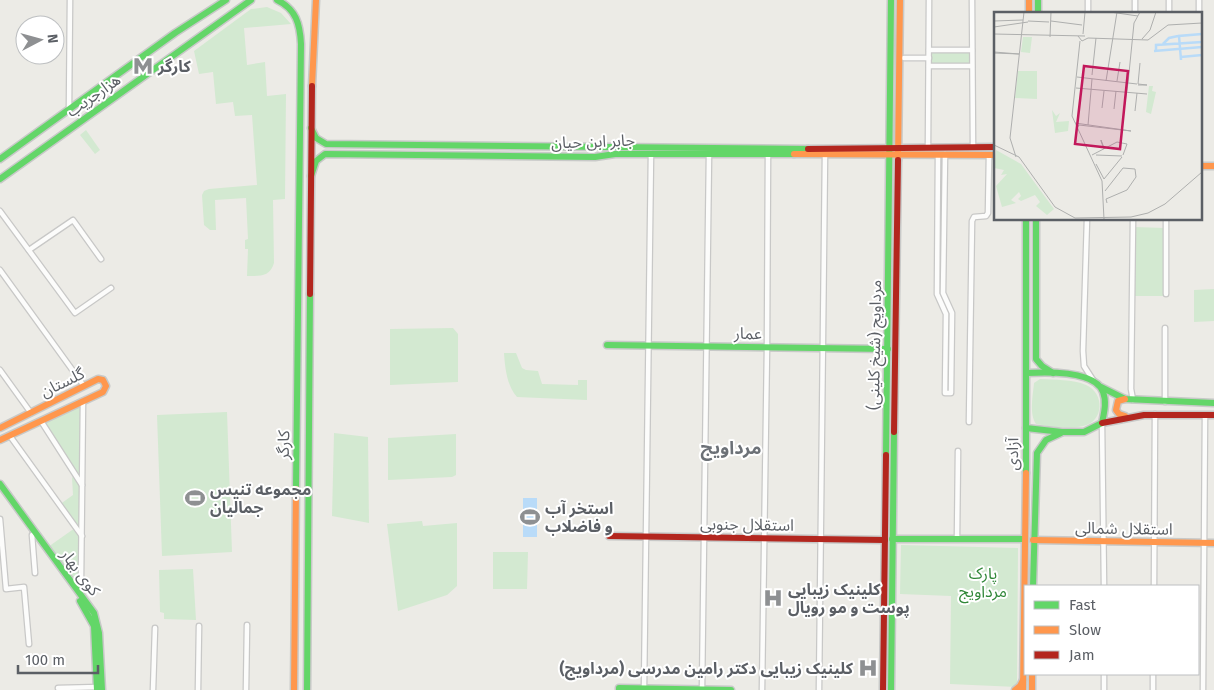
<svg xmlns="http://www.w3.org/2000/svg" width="1214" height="690" font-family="'Fira Sans','Noto Sans Arabic',sans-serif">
	<rect width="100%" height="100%" fill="#ecebe6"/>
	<g fill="#d3e9d1">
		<path d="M267 7 281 13 291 24 244 28 247 65 265 62 267 96 286 94 285 199 273 200 274 263C270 277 260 276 247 276L248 249H245V240L248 239 246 198 215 200 216 230H210L204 225 202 195 204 191 209 189 257 185 252 115 235 116 233 102 216 104 213 72 199 74 194 51 251 9Z"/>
		<rect x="929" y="50" width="43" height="16"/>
		<path d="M86 130 100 150 95 154 80 135Z"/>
		<path d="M1135 227 1164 228V296H1135Z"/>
		<path d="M1214 289V321L1194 322V290Z"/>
		<path d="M453 328 458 334V382L390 385V329Z"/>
		<path d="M504 353H516L522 368 526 370 538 371 542 384 578 385V380H587V400L517 397C507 386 505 368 504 353Z"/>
		<path d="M1040 379C1054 380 1073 379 1086 385 1105 393 1104 422 1083 426 1069 429 1050 427 1036 424 1029 414 1033 395 1034 383Z"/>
		<path d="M83 401 82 593 48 547 75 528 59 505 73 495 72 478 74 475 41 421Z"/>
		<path d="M227 412 232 552 162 556 157 415Z"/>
		<path d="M334 433 368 437 369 523 332 516Z"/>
		<path d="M456 434V475L452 477 388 480V438Z"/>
		<path d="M422 521 423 526 457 523V586L447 595 398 611 387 524Z"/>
		<path d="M901 545 1018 548 1017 687 950 684 951 596 900 594Z"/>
		<path d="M493 552H528L527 589H493Z"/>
		<path d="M193 569 196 620 164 619V613L160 612 159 570Z"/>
	</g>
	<rect fill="#b9dbf8" x="523" y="498" width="14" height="39"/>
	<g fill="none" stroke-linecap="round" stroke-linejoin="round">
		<defs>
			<g id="street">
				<path d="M972 0 973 147"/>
				<path d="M1088 0V14"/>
				<path d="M1135 14V0"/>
				<path d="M1169 14V0"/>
				<path d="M1199 14V0"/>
				<path d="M929 50H972"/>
				<path d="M904 58H929"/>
				<path d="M929 66H972"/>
				<path d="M69 109 70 0"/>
				<path d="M928 147 929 0"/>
				<path d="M938 155 937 294 946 314 945 393H951L952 313 943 293 945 154"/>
				<path d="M0 211 75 313 111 288"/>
				<path d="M1087 219 1083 351 1084 366 1093 380"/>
				<path d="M29 250 73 220 101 259"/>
				<path d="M0 270 84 386"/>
				<path d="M1166 294V219"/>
				<path d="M0 370 31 413"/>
				<path d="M1133 400 1131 389 1133 219"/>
				<path d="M1165 402V328"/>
				<path d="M41 421 82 485"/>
				<path d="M969 422 972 221 974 217 986 216 988 213 989 155"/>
				<path d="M1102 423 1104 586"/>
				<path d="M10 436 82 536"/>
				<path d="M0 519 6 589 24 587 29 644"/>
				<path d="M32 535 35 573"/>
				<path d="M957 539 958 451"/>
				<path d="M81 581 83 401"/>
				<path d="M1154 586 1155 414"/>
				<path d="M1104 674V690"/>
				<path d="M58 688 99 687"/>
				<path d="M644 689 651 153"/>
				<path d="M153 690 155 628"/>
				<path d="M198 690 199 626"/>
				<path d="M246 690 247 625"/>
				<path d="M702 690 709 154"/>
				<path d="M762 690 767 347 768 151"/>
				<path d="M819 690 825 154"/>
				<path d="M1153 690V674"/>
				<path d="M1203 690 1205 415"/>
			</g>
			<g id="fast">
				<path d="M277 0C296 9 300 24 301 44L296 489"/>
				<path d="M1038 0V14"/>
				<path d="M311 128 316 138 326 144 808 149"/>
				<path d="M0 159 175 33 226 0"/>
				<path d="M311 176 316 161 325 154 595 157 615 154H794"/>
				<path d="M0 179 251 0"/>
				<path d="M1036 219V359L1042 366 1053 373"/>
				<path d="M607 345 888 349"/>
				<path d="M1101 387 1125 399 1214 403"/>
				<path d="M1026 428 1062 432H1084L1102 423C1104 413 1107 402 1103 392 1095 370 1046 372 1027 373"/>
				<path d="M886 455 891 0"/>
				<path d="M1026 473V219"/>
				<path d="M0 484 94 613 99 633 102 690"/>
				<path d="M892 539H1024"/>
				<path d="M1033 586 1037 453 1046 440 1061 433"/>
				<path d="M80 601 94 626 97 690"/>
				<path d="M307 690 310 294"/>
				<path d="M619 690V688L731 690"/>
				<path d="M891 690 894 432"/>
			</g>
			<g id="slow">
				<path d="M1029 0V14"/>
				<path d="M312 86 316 0"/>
				<path d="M794 154 995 155"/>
				<path d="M898 160 900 0"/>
				<path d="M1200 166H1214"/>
				<path d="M1125 399 1118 401 1116 410 1119 414 1125 416"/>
				<path d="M0 428 98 379 103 380 106 386 103 392 0 440"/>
				<path d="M1033 540 1214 543"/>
				<path d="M1032 674V690"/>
				<path d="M294 690 296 489"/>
				<path d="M1015 690 1020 686 1023 680"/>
				<path d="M1023 690 1026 473"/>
			</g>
			<g id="jam">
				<path d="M808 149 995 147"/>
				<path d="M310 294 312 86"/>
				<path d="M1102 423 1144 415H1214"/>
				<path d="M894 432 898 160"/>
				<path d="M609 536 885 540"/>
				<path d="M883 690 886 455"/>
			</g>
		</defs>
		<use href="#street" stroke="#c8c8c7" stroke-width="7"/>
		<use href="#fast" stroke="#c8c9c8" stroke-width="9"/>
		<use href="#slow" stroke="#c8c9c8" stroke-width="9"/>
		<use href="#jam" stroke="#c8c9c8" stroke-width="9"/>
		<use href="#street" stroke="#fcfcfb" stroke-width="4.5"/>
		<use href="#fast" stroke="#63d668" stroke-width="6"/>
		<use href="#slow" stroke="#ff974d" stroke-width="6"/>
		<use href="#jam" stroke="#b3261e" stroke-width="6"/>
	</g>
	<defs>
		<symbol id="metro-bare" viewBox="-9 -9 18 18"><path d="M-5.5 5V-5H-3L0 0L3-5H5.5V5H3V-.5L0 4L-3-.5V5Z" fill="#8e9092" stroke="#fff" stroke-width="2.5" paint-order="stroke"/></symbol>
		<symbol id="stadium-bare" viewBox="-9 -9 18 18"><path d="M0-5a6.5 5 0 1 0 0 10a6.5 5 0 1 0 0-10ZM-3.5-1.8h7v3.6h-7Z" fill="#8e9092" stroke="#fff" stroke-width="2.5" paint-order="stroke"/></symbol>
		<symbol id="hospital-bare" viewBox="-9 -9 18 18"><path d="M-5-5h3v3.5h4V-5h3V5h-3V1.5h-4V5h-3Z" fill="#8e9092" stroke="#fff" stroke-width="2.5" paint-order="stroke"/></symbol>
	</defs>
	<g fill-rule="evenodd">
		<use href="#metro-bare" x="129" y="52" width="28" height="28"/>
		<use href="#stadium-bare" x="181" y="484" width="28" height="28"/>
		<use href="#stadium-bare" x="516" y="503" width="28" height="28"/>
		<use href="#hospital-bare" x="759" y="584" width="28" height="28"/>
		<use href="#hospital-bare" x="854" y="654" width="28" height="28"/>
	</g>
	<g text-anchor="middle" stroke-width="4" stroke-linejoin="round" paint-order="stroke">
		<g font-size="16" font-weight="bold" fill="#5b5f65" stroke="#fff" text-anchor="start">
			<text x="158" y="72">کارگر</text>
			<text x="210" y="495">مجموعه تنیس<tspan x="210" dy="18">جمالیان</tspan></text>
			<text x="545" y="514">استخر آب<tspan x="545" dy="18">و فاضلاب</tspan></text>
			<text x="788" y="595">کلینیک زیبایی<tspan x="788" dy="18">پوست و مو رویال</tspan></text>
			<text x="853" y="674" text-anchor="end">کلینیک زیبایی دکتر رامین مدرسی (مرداویج)</text>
		</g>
		<g font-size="16" fill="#5b5f65" stroke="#fff">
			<text transform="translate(93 95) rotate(-35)" y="6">هزارجریب</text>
			<text transform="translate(593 141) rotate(-2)" y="6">جابر ابن حیان</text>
			<text transform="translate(748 333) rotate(1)" y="6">عمار</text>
			<text transform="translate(874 345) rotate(-89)" y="6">مرداویج (شیخ کلینی)</text>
			<text transform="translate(62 382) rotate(-26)" y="6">گلستان</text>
			<text transform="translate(283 445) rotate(-89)" y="6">کارگر</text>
			<text transform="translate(1012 454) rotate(-89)" y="6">آزادی</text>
			<text transform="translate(747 524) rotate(1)" y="6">استقلال جنوبی</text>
			<text transform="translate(1124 528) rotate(1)" y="6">استقلال شمالی</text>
			<text transform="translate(81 572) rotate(53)" y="6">کوی بهار</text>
		</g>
		<g font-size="16" fill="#308738" stroke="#fff">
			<text x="983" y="579">پارک<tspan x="983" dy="18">مرداویج</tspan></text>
		</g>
		<g font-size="18" font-weight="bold" fill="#6c7177" stroke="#fff">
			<text x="731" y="454">مرداویج</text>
		</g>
	</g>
	<g transform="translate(994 12)">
		<rect width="208" height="208" fill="#ecebe6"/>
		<path d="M29 25H38L36 41 27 40ZM24 59H43V87L21 86ZM155 74H159L158 79 162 80 157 102 152 100ZM58 98 62 104 66 101 62 110 75 109 74 119 61 121ZM2 138 27 152 60 197 53 203 42 194 46 190 41 183 27 189 24 187 27 184 25 180 17 188 22 191 8 195 2 174 13 162 7 163 10 158 0 156Z" fill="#d3e9d1"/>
		<path fill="none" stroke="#b9dbf8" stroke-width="2.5" d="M169 32 175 26 184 24M160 39 208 35M162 39V33L208 30M187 45 208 43M187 48 185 24 208 22"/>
		<path fill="none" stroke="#aeafae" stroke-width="1" d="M116 0 144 4M0 9 29 8M34 9 55 10M57 9 88 13M0 15 34 10M0 22 91 24M89 22 91 0M84 24 88 29 94 26 154 28 174 13 208 11M56 25 57 0M148 27 156 18 162 0M86 29 78 104 108 169 110 207M0 40 25 42 0 41M98 63 102 26M83 65 143 72M112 69 123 0M123 69 126 50M133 71 130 97 134 71M134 71 140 11 146 0M144 72 146 51M144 73H153L144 72M82 76 153 82M108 96 110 79M120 97 122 79M141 99 143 81M81 111 137 119 85 113 83 116M94 113 98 67M107 128 110 136V137L107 129ZM0 133 25 145 61 195 81 206 137 205 154 201 171 192 208 160M98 143 123 130 133 132 129 143M102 143 128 144M22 145 16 126 30 0M102 152 110 167 128 145M111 179 129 156 141 157 142 165 133 178 112 187 113 191"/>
		<path fill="#c2185b" fill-opacity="0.15" stroke="#c2185b" stroke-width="2.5" d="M90 54 134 59 126 137 81 132Z"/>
		<rect width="208" height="208" fill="none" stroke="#5b5f65" stroke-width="2.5"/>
	</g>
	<rect x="1024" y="585" width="175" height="90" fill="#ffffff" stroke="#bdbfc1"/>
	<rect x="1034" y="601" width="25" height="8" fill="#63d668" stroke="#bdbfc1"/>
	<text x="1069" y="610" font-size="15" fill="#5b5f65">Fast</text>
	<rect x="1034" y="626" width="25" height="8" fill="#ff974d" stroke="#bdbfc1"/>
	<text x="1069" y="635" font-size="15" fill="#5b5f65">Slow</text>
	<rect x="1034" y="651" width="25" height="8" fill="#b3261e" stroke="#bdbfc1"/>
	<text x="1069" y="660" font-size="15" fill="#5b5f65">Jam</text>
	<g transform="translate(40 40) rotate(84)"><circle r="24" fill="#ffffff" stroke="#bdbfc1"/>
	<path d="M0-4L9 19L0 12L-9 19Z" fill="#8e9092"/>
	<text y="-8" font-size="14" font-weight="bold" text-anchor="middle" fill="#5b5f65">N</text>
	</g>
	<path d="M18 665v8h80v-8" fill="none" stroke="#5b5f65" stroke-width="2.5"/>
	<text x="25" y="665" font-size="15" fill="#5b5f65" stroke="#ffffff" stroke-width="4" paint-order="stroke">100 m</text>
</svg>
